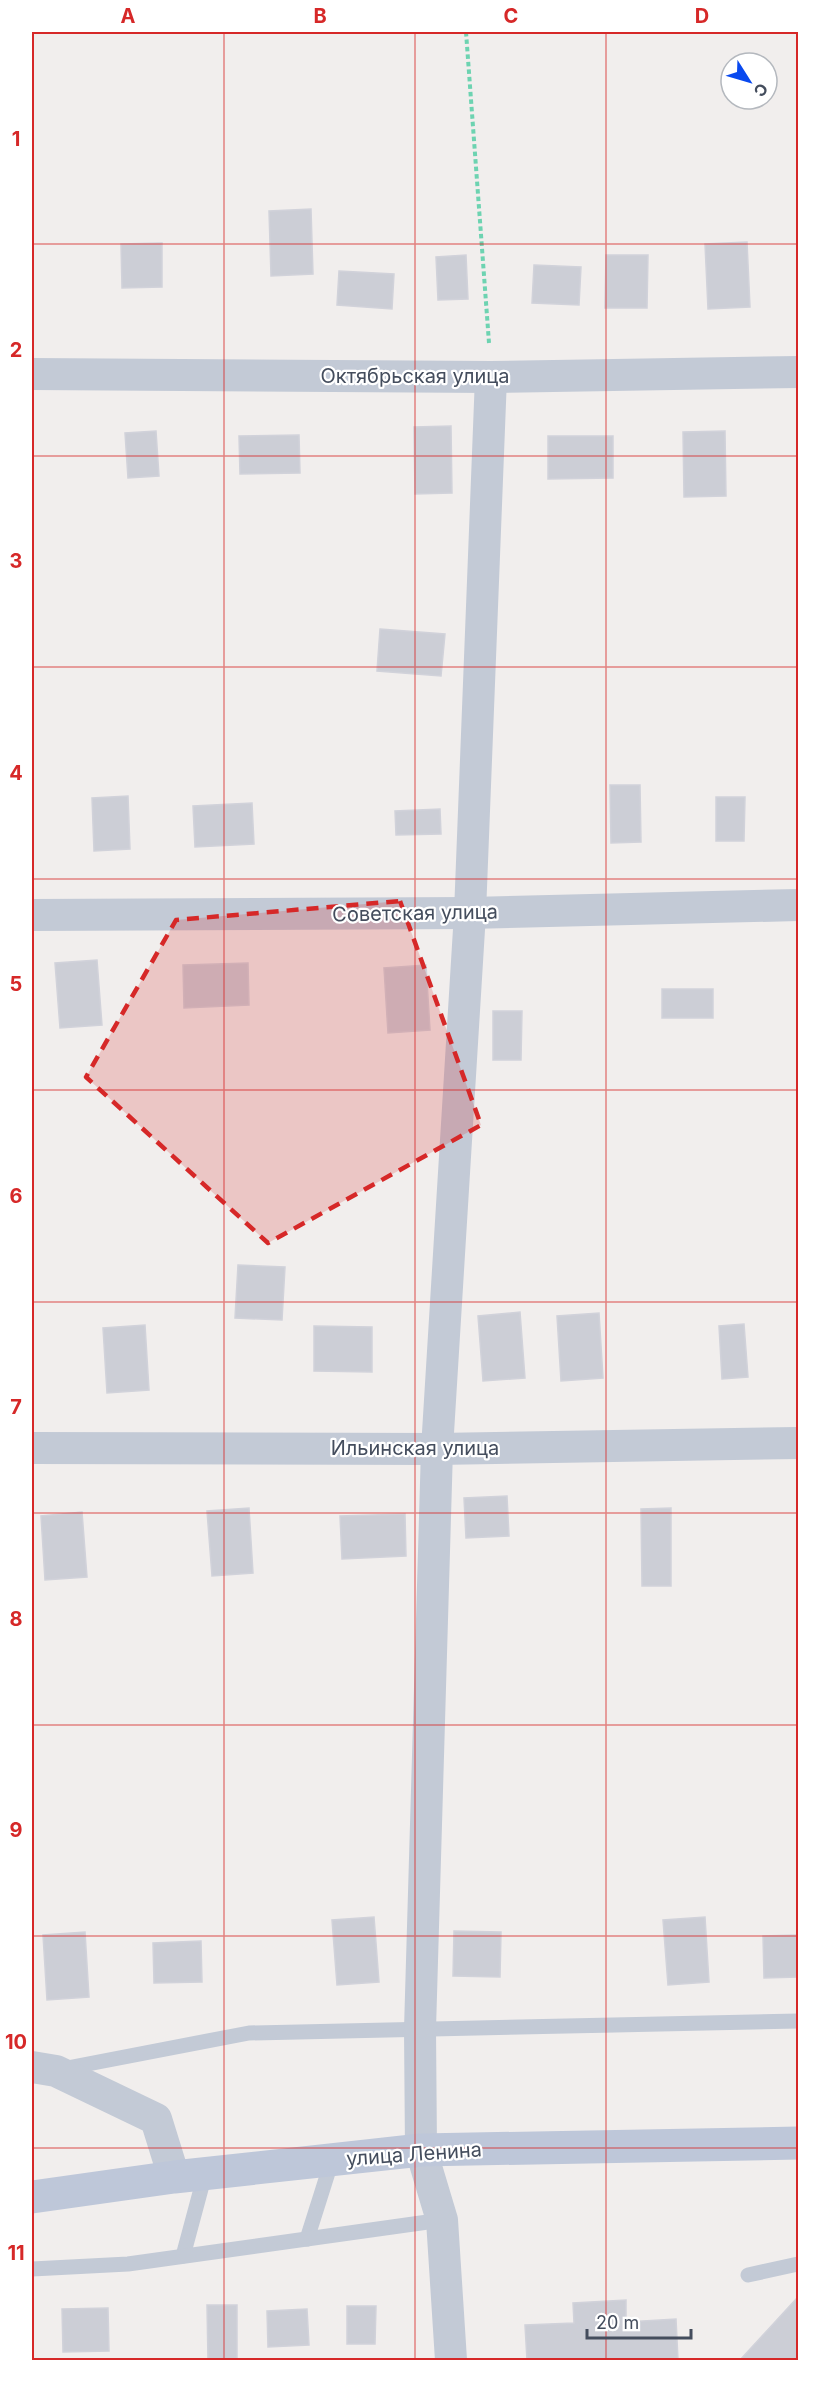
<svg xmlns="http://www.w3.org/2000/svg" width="830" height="2392" font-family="Inter,sans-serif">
	<rect width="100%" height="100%" fill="#f1eeed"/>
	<g fill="#ccced6" stroke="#d1d2da" stroke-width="1.5">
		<path d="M311 209 313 274 271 276 269 211Z"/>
		<path d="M747 242 750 307 708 309 705 244Z"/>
		<path d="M162 243V287L122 288 121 244Z"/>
		<path d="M466 255 468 299 438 300 436 257Z"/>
		<path d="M606 255H648L647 308H605Z"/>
		<path d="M534 265 581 267 579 305 532 303Z"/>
		<path d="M339 271 394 274 392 309 337 305Z"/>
		<path d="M451 426 452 493 415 494 414 427Z"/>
		<path d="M156 431 159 476 128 478 125 433Z"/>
		<path d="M725 431 726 496 684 497 683 432Z"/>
		<path d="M299 435 300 473 240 474 239 436Z"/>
		<path d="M548 436H613V478L548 479Z"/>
		<path d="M380 629 445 634 441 676 377 671Z"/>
		<path d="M610 785H640L641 842 611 843Z"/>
		<path d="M128 796 130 849 94 851 92 798Z"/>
		<path d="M716 797H745L744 841H716Z"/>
		<path d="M252 803 254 844 195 847 193 806Z"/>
		<path d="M440 809 441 834 396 835 395 811Z"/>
		<path d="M97 960 102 1025 60 1028 55 963Z"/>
		<path d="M248 963 249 1005 184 1008 183 965Z"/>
		<path d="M426 965 430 1030 388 1033 384 968Z"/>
		<rect x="662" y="989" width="51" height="29"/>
		<path d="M493 1011H522L521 1060H493Z"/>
		<path d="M238 1265 285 1267 282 1320 235 1318Z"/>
		<path d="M520 1312 525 1378 483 1381 478 1316Z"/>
		<path d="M599 1313 603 1378 561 1381 557 1316Z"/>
		<path d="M744 1324 748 1377 722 1379 719 1326Z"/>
		<path d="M145 1325 149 1390 107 1393 103 1328Z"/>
		<path d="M314 1326 372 1327V1372L314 1371Z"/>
		<path d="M507 1496 509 1536 466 1538 464 1498Z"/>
		<path d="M249 1508 253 1573 212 1576 207 1511Z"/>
		<path d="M671 1508V1586H642L641 1509Z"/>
		<path d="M82 1512 87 1577 45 1580 41 1516Z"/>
		<path d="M405 1514 406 1556 342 1559 340 1516Z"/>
		<path d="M374 1917 379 1982 337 1985 332 1920Z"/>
		<path d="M705 1917 709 1982 668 1985 663 1920Z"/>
		<path d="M454 1931 501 1932 500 1977 453 1976Z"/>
		<path d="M85 1932 89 1997 47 2000 43 1935Z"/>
		<path d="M798 1935V1977L764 1978 763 1936Z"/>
		<path d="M201 1941 202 1982 154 1983 153 1943Z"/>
		<path d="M798 2297V2360H740Z"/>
		<path d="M626 2300V2322L676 2319 678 2360H527L525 2325 574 2323 573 2303Z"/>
		<path d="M207 2305H237V2360H208Z"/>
		<path d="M347 2306H376L375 2344H347Z"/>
		<path d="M108 2308 109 2351 63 2352 62 2309Z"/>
		<path d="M307 2309 309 2345 268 2347 267 2311Z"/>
	</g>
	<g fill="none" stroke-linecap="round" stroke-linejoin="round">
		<path stroke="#6dd3b1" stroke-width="4" stroke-dasharray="4.5 3" stroke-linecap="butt" d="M466 32 489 343"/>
		<g stroke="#c3cad6" stroke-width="15">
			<path d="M62 2069 249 2033 798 2021"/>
			<path d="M307 2239 332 2160"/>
			<path d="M183 2256 205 2174"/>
			<path d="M32 2269 128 2264 442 2220"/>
			<path d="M748 2275 798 2264"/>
		</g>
		<g stroke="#c3cad6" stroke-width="32">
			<path d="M32 374 491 377 798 372"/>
			<path d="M32 915 470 913 798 905"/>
			<path d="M32 1448 437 1449 798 1443"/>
			<path d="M32 2067 56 2071 156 2119 174 2177"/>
			<path d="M451 2360 442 2220 421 2150 420 2029 437 1449 470 913 491 377"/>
		</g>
		<path stroke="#bec7d9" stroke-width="33" d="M32 2197 174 2177 421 2150 798 2143"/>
	</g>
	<path fill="#d62828" fill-opacity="0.2" stroke="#d62828" stroke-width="4.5" stroke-dasharray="12 8" stroke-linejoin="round" d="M400 901 481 1125 268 1243 86 1077 176 920Z"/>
	<path fill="none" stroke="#d62828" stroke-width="1.5" stroke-opacity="0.55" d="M224 32V2360M415 32V2360M606 32V2360M32 244H798M32 456H798M32 667H798M32 879H798M32 1090H798M32 1302H798M32 1513H798M32 1725H798M32 1936H798M32 2148H798"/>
	<g text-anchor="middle" stroke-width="4.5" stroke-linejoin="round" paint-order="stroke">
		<g font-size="20" fill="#444d5d" stroke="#fff">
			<text x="415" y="383">Октябрьская улица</text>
			<text transform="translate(415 913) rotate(-1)" y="7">Советская улица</text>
			<text x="415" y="1455">Ильинская улица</text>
			<text transform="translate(414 2154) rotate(-4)" y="7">улица Ленина</text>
		</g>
	</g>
	<rect width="830" height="2392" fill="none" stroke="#ffffff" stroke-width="66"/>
	<g transform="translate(749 81) rotate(127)"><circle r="28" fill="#ffffff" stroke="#b4b8be" stroke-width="1.5"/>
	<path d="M0-4.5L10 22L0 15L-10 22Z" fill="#0949ef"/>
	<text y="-9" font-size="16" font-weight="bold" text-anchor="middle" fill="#444d5d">С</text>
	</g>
	<path d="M587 2329v9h104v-9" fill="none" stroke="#444d5d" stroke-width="3"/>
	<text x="596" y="2329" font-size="18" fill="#444d5d" stroke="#ffffff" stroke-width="4.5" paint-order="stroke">20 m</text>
	<rect x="33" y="33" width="764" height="2326" fill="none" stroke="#d62828" stroke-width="2"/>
	<g font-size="20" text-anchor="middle" font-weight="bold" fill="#d62828">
		<text x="128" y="23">A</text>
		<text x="320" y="23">B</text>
		<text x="511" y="23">C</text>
		<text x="702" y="23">D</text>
		<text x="16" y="146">1</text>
		<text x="16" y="357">2</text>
		<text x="16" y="568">3</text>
		<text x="16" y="780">4</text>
		<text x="16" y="991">5</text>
		<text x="16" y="1203">6</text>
		<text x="16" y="1414">7</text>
		<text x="16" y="1626">8</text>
		<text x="16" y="1837">9</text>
		<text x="16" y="2049">10</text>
		<text x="16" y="2260">11</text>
	</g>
</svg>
